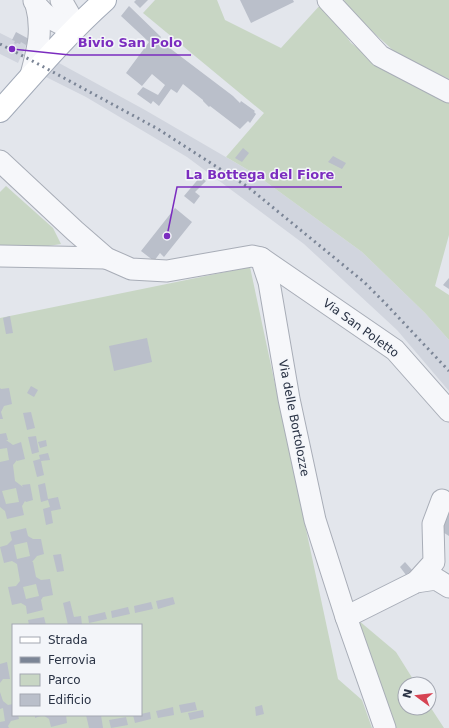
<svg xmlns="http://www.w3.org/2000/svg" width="449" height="728" font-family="'DejaVu Sans',sans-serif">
	<rect width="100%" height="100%" fill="#e3e6ec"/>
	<g fill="#d1d5de">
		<path d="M0 33 12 39H29L18 63 0 54Z"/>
		<path d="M59 63 145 110 255 174 362 252 425 313 449 340V391L397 330 304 244 187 157 86 97 46 77Z"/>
	</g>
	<g fill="#c8d6c4" fill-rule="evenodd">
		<path d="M155 0H217L225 20 281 48 322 3 351 43 392 73 449 101V235L435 286 449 295V340L425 313 362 252 255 174 226 157 264 113 143 13Z"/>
		<path d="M344 0H449V79L396 53 350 11Z"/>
		<path d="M6 186 53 228 61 244 42 247H0V192Z"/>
		<path d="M250 267 338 679 362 700 372 728H0V318ZM13 625H141V715H13Z"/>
		<path d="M358 620 396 652 416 684H405V708H429V705L444 728H395Z"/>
	</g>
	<g fill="#babfca" fill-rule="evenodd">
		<path d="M136 0H148L140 8 134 2Z"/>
		<path d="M240 0H293L294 2 251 23Z"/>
		<path d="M129 6 161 37 159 40 233 96 240 103 241 101 255 111 254 112 256 114 250 123 248 121 240 129 210 106 209 107 203 101V100L183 84 177 93 171 89 159 106 153 101 151 104 137 94 143 87 158 95 165 85 152 74 142 86 126 73 149 42 121 16Z"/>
		<path d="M16 32 29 39 26 45 21 42 20 44 17 43 16 44 14 43 15 41 12 40Z"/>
		<path d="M243 148 249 153 242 162 235 158Z"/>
		<path d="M333 156 346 163 342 169 328 162Z"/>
		<path d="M200 177 206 181 195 192 200 196 194 204 184 196Z"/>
		<path d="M175 208 192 222 164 257 160 253 154 261 141 251Z"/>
		<path d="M449 278V289L443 285Z"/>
		<path d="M10 316 13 333 6 334 3 318Z"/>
		<path d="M147 338 152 362 114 371 109 346Z"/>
		<path d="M31 386 38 390 34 397 27 393Z"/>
		<path d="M0 388 1 389 9 388 12 404 4 406 1 412 3 419H0Z"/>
		<path d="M31 412 35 428 27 430 23 413Z"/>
		<path d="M6 433 8 440H6L13 445 21 442 25 459 17 461V460L13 465 15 481 23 487 22 485 30 484 33 500 26 502 25 501 22 506 24 515 7 519 5 511 0 507V462L9 460 7 448 0 449V434ZM16 488 19 502 6 504 2 491Z"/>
		<path d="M36 436 39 452 32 454 28 437Z"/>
		<path d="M46 440 47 446 40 448 38 442Z"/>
		<path d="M48 453 50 460 41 461 44 475 37 477 33 461 40 459 39 455Z"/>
		<path d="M45 483 48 499 58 497 61 509 51 511 53 523 46 525 43 509 50 507 48 500 41 502 38 485Z"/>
		<path d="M449 501V536L438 529Z"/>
		<path d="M26 528 28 536 33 539H41L44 554 37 556 32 562H33L36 577 41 580 50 579 53 595 43 597 41 600 43 610 27 614 26 606 21 603 12 605 8 587 16 586 20 581 17 564 12 561 4 563 0 547 7 545 12 540 10 532ZM27 542 30 556 17 559 14 545ZM36 584 39 596 26 599 23 587Z"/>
		<path d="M61 554 64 571 57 572 53 555Z"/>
		<path d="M405 562 412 570 406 575 400 567Z"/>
		<path d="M173 597 175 604 158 609 156 601Z"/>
		<path d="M70 601 74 617 81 616 82 625H68L63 603Z"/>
		<path d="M151 602 153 609 135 613 134 606Z"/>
		<path d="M128 607 130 614 112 618 111 611Z"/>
		<path d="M105 612 107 619 89 623 88 616Z"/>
		<path d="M44 617 46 625H29L28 620Z"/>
		<path d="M7 662 10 679H3L0 683V664Z"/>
		<path d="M0 692 3 701 8 705 13 704V715H18L19 719 11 721 8 726 9 728H0V722L5 721 3 708 0 709Z"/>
		<path d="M195 702 197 710 181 713 179 705Z"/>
		<path d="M262 705 264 714 256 716 255 707Z"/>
		<path d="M173 707 174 715 158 718 156 711Z"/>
		<path d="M203 710 204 717 190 720 188 713Z"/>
		<path d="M150 712 151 719 135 723 133 715H141V714Z"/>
		<path d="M35 715H66L67 723 51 727 49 719 43 715 35 718Z"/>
		<path d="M86 715H101L103 728H89Z"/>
		<path d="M126 717 128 725 111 728 109 720Z"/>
	</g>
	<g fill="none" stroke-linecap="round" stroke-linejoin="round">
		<defs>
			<g id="minor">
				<path d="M61 0 69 14 73 29"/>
				<path d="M328 0 380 56 449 92"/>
				<path d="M34 1C42 16 58 23 73 29"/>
				<path d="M31 75C38 49 43 30 36 4"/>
				<path d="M0 161 75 231 106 258 131 269 167 271 252 256 261 258 269 282 289 399 315 520 346 617 385 728"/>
				<path d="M0 256 106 258"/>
				<path d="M261 258 395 350 449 411"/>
				<path d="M416 582 434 562 433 524 442 500"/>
				<path d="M346 617 416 582 436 579 449 587"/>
			</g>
			<path id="major" d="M0 111C34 73 67 34 105 0"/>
		</defs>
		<use href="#minor" stroke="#a8adb7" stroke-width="23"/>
		<use href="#major" stroke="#a2aab8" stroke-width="24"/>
		<use href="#minor" stroke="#f6f7fa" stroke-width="21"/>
		<use href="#major" stroke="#fff" stroke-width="22"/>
		<path stroke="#7b8596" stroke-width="3" stroke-dasharray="2 4" stroke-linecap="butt" d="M0 44 40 65 158 129 248 187 364 282 384 302 449 371"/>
	</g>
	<g text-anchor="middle" stroke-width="3" stroke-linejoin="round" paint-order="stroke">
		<g font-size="12" fill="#2a3345" stroke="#f3f5f9">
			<text transform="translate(361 328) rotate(36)" y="4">Via San Poletto</text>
			<text transform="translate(294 418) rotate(79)" y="4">Via delle Bortolozze</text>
		</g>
	</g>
	<path fill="none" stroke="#7b2cbf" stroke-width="1.5" d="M12 49L70 55H191M167 236L177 187H342"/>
	<g fill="#7b2cbf" stroke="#f3f5f9" stroke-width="1.5">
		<circle cx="12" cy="49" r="4"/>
		<circle cx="167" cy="236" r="4"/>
	</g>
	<g font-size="13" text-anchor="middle" font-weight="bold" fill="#7b2cbf" stroke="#f3f5f9" stroke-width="3" stroke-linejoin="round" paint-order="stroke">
		<text x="130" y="47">Bivio San Polo</text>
		<text x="260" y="179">La Bottega del Fiore</text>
	</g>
	<rect x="12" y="624" width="130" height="92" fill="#f3f5f9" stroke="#a3a7b1"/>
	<rect x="20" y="637" width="20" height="6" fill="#ffffff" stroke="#a3a7b1"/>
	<text x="48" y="644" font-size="12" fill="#2a3345">Strada</text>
	<rect x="20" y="657" width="20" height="6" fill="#7b8596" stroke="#a3a7b1"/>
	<text x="48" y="664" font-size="12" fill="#2a3345">Ferrovia</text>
	<rect x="20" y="674" width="20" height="12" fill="#c8d6c4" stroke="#a3a7b1"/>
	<text x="48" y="684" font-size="12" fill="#2a3345">Parco</text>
	<rect x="20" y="694" width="20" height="12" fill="#babfca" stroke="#a3a7b1"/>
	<text x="48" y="704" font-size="12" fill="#2a3345">Edificio</text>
	<g transform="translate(417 696) rotate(285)"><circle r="19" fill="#f3f5f9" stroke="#a3a7b1"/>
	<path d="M0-3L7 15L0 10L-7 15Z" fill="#d64353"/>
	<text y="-6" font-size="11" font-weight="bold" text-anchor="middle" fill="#2a3345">N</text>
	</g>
</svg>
